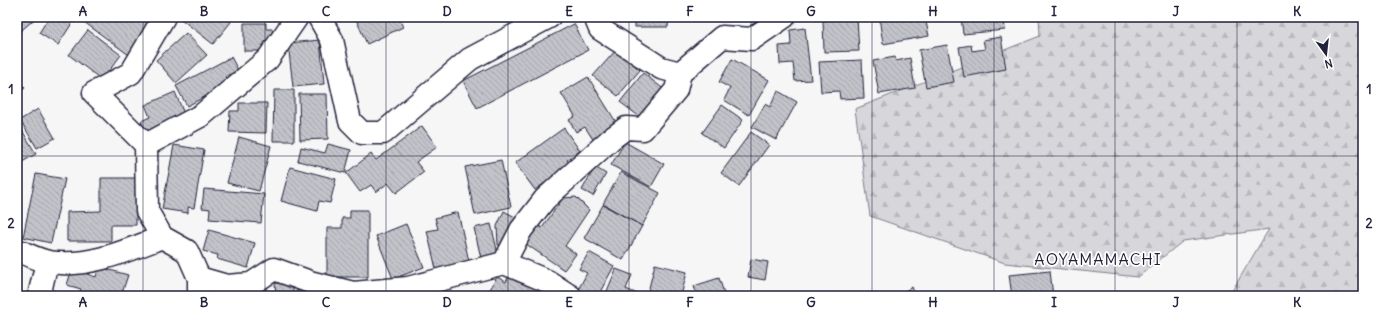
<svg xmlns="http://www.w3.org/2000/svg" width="1380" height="313" font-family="Delius,sans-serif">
	<defs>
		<pattern id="forest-firs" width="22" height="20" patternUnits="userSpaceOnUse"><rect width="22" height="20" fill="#d7d7db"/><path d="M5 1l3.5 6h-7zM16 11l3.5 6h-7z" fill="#b8b8bd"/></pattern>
		<pattern id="building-back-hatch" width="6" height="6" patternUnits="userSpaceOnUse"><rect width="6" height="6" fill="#c2c2c9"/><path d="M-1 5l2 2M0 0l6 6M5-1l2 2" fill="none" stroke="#a6a6ae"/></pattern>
	</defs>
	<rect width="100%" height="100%" fill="#f6f6f7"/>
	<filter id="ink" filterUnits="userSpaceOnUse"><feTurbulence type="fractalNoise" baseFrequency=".025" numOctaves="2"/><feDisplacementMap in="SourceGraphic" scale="8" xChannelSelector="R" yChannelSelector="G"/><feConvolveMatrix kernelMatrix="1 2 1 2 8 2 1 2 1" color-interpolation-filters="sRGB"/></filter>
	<g filter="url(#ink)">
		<path fill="url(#forest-firs)" stroke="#7c7c8b" d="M1039 17H1363V296H1229L1269 229 1183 241 1138 277 1005 263 870 216 855 109 1040 36Z"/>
		<g fill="url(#building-back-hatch)" stroke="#22223b">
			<path d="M17 17H37L17 34Z"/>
			<path d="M49 17H76L58 45 39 33Z"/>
			<path d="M88 17H116L121 21 124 17H140L151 25 129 55 84 22Z"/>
			<path d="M183 17H225L231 22 213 44 181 19Z"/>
			<path d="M355 17H398L403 27 367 44Z"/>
			<path d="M635 17H669L668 27H635Z"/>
			<path d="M879 17H925L929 36 883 44Z"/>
			<path d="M961 17H1004L1005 30 963 34Z"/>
			<path d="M857 18 859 51 824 52 823 20Z"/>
			<path d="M244 23H266V29H273V40L268 51H244Z"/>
			<path d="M574 24 588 50 477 108 463 81Z"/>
			<path d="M805 28 811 80 795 81 793 63 780 64 779 46 791 45 790 30Z"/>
			<path d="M88 30 121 55 102 80 69 55Z"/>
			<path d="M186 33 207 55 176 83 156 60Z"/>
			<path d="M1001 37 1006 69 964 77 959 47 971 45 972 51 985 49 983 40Z"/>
			<path d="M320 40 324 84 293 87 288 43Z"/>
			<path d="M947 45 954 82 926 87 919 50Z"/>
			<path d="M616 50 640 70 618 96 593 76Z"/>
			<path d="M231 57 238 70 225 77 229 84 187 106 176 86Z"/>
			<path d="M895 57 896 61 910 58 915 88 879 94 873 61Z"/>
			<path d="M732 59 769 80 749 115 724 100 730 88 719 82Z"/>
			<path d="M862 60 864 98 840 99 839 91 821 92 819 62Z"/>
			<path d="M643 73 666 91 644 120 620 102Z"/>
			<path d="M588 77 616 122 611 125 613 129 594 141 585 127 576 132 569 120 575 116 561 93Z"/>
			<path d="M17 79 25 88 17 94Z"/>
			<path d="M274 90H294V141H273Z"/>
			<path d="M778 91 797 102 776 140 752 127 765 104 770 107Z"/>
			<path d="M175 92 185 116 146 133 141 121 150 117 145 105Z"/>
			<path d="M299 94H327L328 139 300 140Z"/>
			<path d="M239 103H267L266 133 229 132 230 111H239Z"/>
			<path d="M722 105 743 120 724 148 702 133Z"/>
			<path d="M38 109 55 138 37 148 20 120Z"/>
			<path d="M19 125 36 154 17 165V126Z"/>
			<path d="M422 126 437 147 416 162 424 172 396 193 388 183 376 192 371 185 360 192 346 173 371 154 376 160Z"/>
			<path d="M564 128 580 151 567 160 570 165 535 190 515 163Z"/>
			<path d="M751 132 769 145 739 186 721 173Z"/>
			<path d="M239 137 271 146 259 191 227 183Z"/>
			<path d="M625 142 664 164 651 187 611 165Z"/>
			<path d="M328 144 351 150 345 173 298 161 301 147 325 153Z"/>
			<path d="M174 145 204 150 194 208 188 207V213L162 209Z"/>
			<path d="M501 160 511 207 475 215 465 167Z"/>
			<path d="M290 167 336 179 330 203 319 201 317 211 281 201Z"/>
			<path d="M595 167 606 174 593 196 582 190Z"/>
			<path d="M621 172 660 193 642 226 603 204Z"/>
			<path d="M36 174 65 179 51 243 23 237Z"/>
			<path d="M101 178H136V225H111V241H67V212L101 211Z"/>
			<path d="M204 189 264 194 261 223 209 219 210 209 202 208Z"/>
			<path d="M576 197 589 210 565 246 576 254 564 270 523 242 536 224 542 228 563 198Z"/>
			<path d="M603 205 642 226 623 260 584 238Z"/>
			<path d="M350 210H368V277H327V228H342V218H350Z"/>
			<path d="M504 211 519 219 504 246 498 245 497 226Z"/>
			<path d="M458 212 470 266 437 273 427 231 438 229 435 218Z"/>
			<path d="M406 224 424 267 393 279 376 236Z"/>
			<path d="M491 224 498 254 481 258 474 228Z"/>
			<path d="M209 230 255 243 248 268 217 259 218 255 203 251Z"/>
			<path d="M589 252 614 266 598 296H589L578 290 587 273 579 269Z"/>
			<path d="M751 259 768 262 765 280 748 277Z"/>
			<path d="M655 264 687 272 681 296H647Z"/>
			<path d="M99 267 128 275 121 296H79L81 289 67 285 72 269 96 277Z"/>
			<path d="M616 269 632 275 626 289 642 296H605Z"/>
			<path d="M1050 271 1053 296H1012L1009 275Z"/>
			<path d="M510 273 547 293 545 296H493L488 293 497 277 506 282Z"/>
			<path d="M719 278 725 296H697L694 286Z"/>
			<path d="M275 283H293V296H276Z"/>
			<path d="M912 287 916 296H899L898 295Z"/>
			<path d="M319 289V296H296V291Z"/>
			<path d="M244 291H269V296H245Z"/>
			<path d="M423 292 444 296H422Z"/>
			<path d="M971 292 973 296H961Z"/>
			<path d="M833 293V296H806Z"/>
		</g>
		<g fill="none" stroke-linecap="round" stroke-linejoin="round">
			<defs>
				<g id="minor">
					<path d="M164 17 131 73 94 93 146 145 147 211 162 237 187 251 199 278V296"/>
					<path d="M319 17 332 40 350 121 362 133H383L470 59 549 17"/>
					<path d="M595 17 600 29 661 68 680 73 722 37 752 39 784 17"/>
					<path d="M146 145 202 115 268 59 297 17"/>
					<path d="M17 250C27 254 38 260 49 262 88 268 126 251 162 237"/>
					<path d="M504 263 547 281 570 296"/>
					<path d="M199 278 227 286 251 284 274 269 313 283 353 293 408 288 504 263 521 230 545 199 611 139 626 128 643 129 676 90 680 73"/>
					<path d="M39 296 47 262"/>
				</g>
			</defs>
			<use href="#minor" stroke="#22223b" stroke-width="25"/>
			<use href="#minor" stroke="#fff" stroke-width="22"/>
		</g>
	</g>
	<path fill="none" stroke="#22223b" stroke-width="1" stroke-opacity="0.55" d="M143 17V296M265 17V296M386 17V296M508 17V296M629 17V296M751 17V296M872 17V296M994 17V296M1115 17V296M1237 17V296M17 156H1363"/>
	<g text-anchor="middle" stroke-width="3.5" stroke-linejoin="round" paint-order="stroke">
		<g font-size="16" letter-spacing="1" fill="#22223b" stroke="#fff">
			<text x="1098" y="265">AOYAMAMACHI</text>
		</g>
	</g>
	<rect width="1380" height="313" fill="none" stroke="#fff" stroke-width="44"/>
	<g transform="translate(1326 54) rotate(165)" stroke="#ffffff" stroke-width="3" paint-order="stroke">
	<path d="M0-3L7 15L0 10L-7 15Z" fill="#22223b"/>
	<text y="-6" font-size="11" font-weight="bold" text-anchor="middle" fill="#22223b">N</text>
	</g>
	<rect x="22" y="22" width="1336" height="269" fill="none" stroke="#22223b" stroke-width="1.5"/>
	<g font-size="13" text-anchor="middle" font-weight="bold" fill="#22223b">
		<text x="83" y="16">A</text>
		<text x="204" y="16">B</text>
		<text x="326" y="16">C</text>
		<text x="447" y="16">D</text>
		<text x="569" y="16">E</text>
		<text x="690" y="16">F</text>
		<text x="811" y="16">G</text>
		<text x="933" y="16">H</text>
		<text x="1054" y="16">I</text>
		<text x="1176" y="16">J</text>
		<text x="1297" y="16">K</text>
		<text x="11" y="94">1</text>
		<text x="1369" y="94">1</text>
		<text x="11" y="228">2</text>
		<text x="1369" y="228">2</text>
		<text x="83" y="307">A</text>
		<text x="204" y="307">B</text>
		<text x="326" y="307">C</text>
		<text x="447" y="307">D</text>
		<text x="569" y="307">E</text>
		<text x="690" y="307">F</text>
		<text x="811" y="307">G</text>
		<text x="933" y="307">H</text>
		<text x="1054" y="307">I</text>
		<text x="1176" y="307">J</text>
		<text x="1297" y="307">K</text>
	</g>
</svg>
